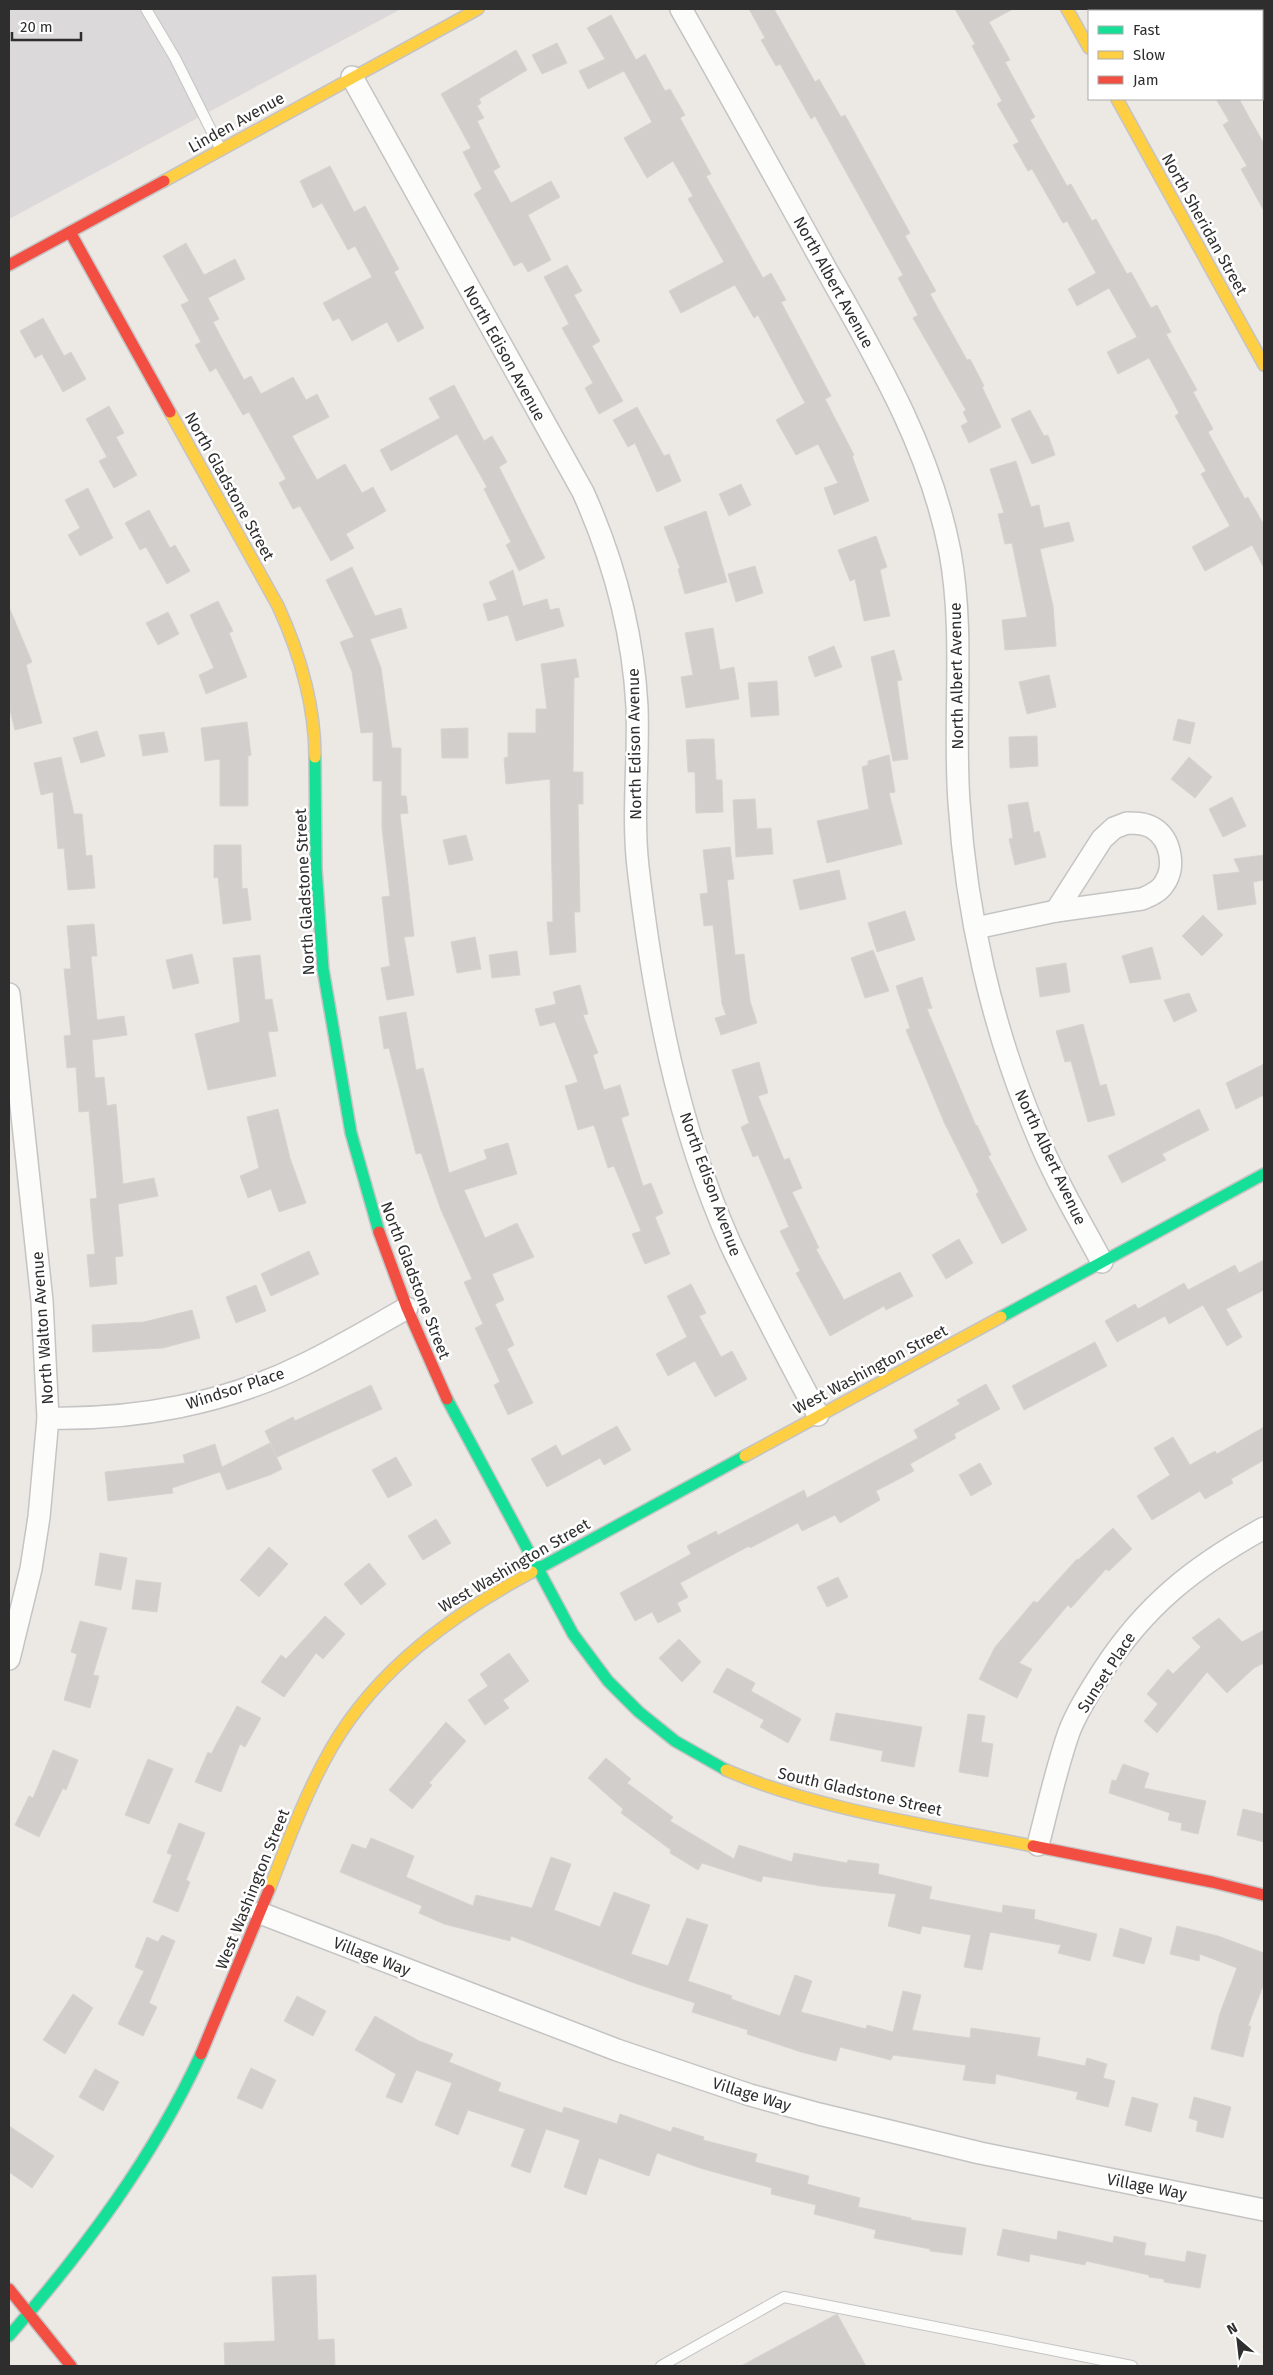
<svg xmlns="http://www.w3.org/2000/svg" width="1273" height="2375" font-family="'Fira Sans',sans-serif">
	<rect width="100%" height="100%" fill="#ece8e4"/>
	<path fill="#dcd9db" d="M9 9H401L9 219Z"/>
	<g fill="#d1cecb" stroke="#d7d4d0">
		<path d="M749 9H774L815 82 819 79 841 117 845 115 910 233 905 236 936 291 930 294 967 360 970 359 984 386 982 387 1001 427 969 443 961 426 968 422 963 412 966 410 913 318 918 315 898 278 903 275 815 116 811 119 780 64 776 66 761 40 765 38Z"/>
		<path d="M955 9H1013L989 22 1010 60 1005 62 1035 117 1030 120 1067 186 1071 184 1092 221 1096 219 1127 274 1131 272 1151 308 1157 305 1171 332 1166 334 1197 390 1193 392 1213 429 1208 432 1245 499 1248 497 1264 525V568L1252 545 1205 571 1192 547 1230 526 1201 474 1206 471 1175 416 1179 413 1149 358 1118 374 1107 352 1137 337 1109 288 1077 306 1068 289 1096 273 1067 221 1063 223 1032 169 1028 171 1013 145 1019 142 997 104 1002 101 972 46 975 44Z"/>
		<path d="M611 15 636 60 645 54 665 91 670 89 685 115 680 118 711 174 706 176 763 278 771 273 786 300 781 302 831 396 825 399 854 455 852 456 869 501 834 515 824 488 838 483 818 444 796 455 776 420 805 403 758 315 754 318 735 285 681 313 669 291 724 262 688 199 693 196 673 161 647 178 624 138 652 122 624 71 588 89 579 71 605 59 587 28Z"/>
		<path d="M557 43 567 63 542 74 532 55Z"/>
		<path d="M516 50 527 70 479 99 481 103 477 106 484 118 477 121 500 167 493 171 511 203 551 181 560 197 528 215 551 260 528 272 522 262 514 266 474 194 482 189 463 152 471 148 441 94Z"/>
		<path d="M1216 99H1239L1264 144V211L1241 169 1247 166 1223 125 1229 121Z"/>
		<path d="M330 166 354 212 365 206 399 269 394 272 424 328 398 342 387 322 352 341 339 318 333 321 323 303 372 277 355 246 348 250 322 203 313 208 300 181Z"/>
		<path d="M186 243 204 275 235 259 245 279 208 298 219 319 213 322 244 380 251 376 261 394 293 377 306 400 317 394 329 417 292 436 317 480 345 464 362 493 373 487 386 511 346 534 354 548 331 561 300 506 293 509 279 483 286 479 249 412 243 415 216 368 210 372 195 345 201 342 181 305 189 301 163 256Z"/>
		<path d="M567 265 582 291 574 295 600 341 592 346 623 401 599 414 585 388 593 383 562 328 569 324 544 277Z"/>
		<path d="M43 318 64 356 71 352 86 379 63 392 42 354 35 358 20 331Z"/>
		<path d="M454 385 484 441 492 436 507 462 499 467 545 558 519 571 506 545 511 542 484 489 487 487 457 434 391 471 380 450 440 418 429 398Z"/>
		<path d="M109 406 124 433 116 437 137 475 114 488 99 461 107 457 86 419Z"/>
		<path d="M637 407 664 456 669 454 681 481 657 492 635 443 628 447 613 420Z"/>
		<path d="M1030 410 1044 436 1048 435 1055 455 1032 464 1011 419Z"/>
		<path d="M1016 461 1031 507 1039 505 1044 528 1069 522 1074 541 1040 549 1053 606 1056 646 1005 650 1002 620 1027 617 1012 543 1005 544 998 514 1004 513 990 469Z"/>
		<path d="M741 484 751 505 729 516 719 494Z"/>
		<path d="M88 488 113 538 80 556 68 535 80 528 65 500Z"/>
		<path d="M149 510 170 548 175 545 190 571 167 584 146 547 140 550 125 523Z"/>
		<path d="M706 511 727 582 685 594 678 569 680 568 664 527Z"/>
		<path d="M876 536 887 567 880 570 890 616 864 621 855 579 850 581 838 550Z"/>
		<path d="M755 566 763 593 736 602 728 574Z"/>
		<path d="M352 567 375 616 401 608 407 628 370 639 381 668 392 748H401V796H406L408 813 400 814 414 936 404 937 414 995 387 1000 381 968 390 966 382 897 390 896 382 828V781H373V732L361 733 352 672 340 642 354 637 326 580Z"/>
		<path d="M513 570 523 606 547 599 550 610 559 608 564 626 516 641 508 615 488 621 483 604 497 600 489 582Z"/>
		<path d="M218 601 233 631 229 633 247 677 206 694 199 675 214 668 190 615Z"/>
		<path d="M9 607 32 662 26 665 42 723 15 730 9 706Z"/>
		<path d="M168 612 179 634 158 645 146 623Z"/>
		<path d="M713 628 720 670 734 667 739 699 686 708 681 677 693 675 685 633Z"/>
		<path d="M834 646 842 667 815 677 808 657Z"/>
		<path d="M894 650 902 680 897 681 908 759 893 761 871 657Z"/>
		<path d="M576 659 579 677 574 678 573 772H583V804H578L580 912H574L576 952 550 955 547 922H553L550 779 506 784 504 758 508 757V733H536V709H547L541 664Z"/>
		<path d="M1049 675 1056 707 1027 714 1019 682Z"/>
		<path d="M777 681 779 715 751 717 748 683Z"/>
		<path d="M1178 719 1195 723 1190 744 1173 740Z"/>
		<path d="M247 722 251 755 248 756V806H220V759L205 761 201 728Z"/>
		<path d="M468 728V758H442L441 729Z"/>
		<path d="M97 731 105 756 81 763 73 738Z"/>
		<path d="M164 732 168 752 143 756 139 735Z"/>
		<path d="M1037 736 1038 766 1010 768 1009 737Z"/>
		<path d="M702 739H714L716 780H722L723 812 696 813 695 772H688L686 740Z"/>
		<path d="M889 755 895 792 889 793 902 844 827 863 817 821 869 809 862 767 868 765V761Z"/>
		<path d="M61 757 74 814H82L86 856 92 855 95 888 68 890 64 848 58 849 53 792 41 795 34 763Z"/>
		<path d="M1189 757 1212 777 1195 798 1171 779Z"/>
		<path d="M1232 797 1246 826 1223 837 1209 809Z"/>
		<path d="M755 799 757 829 771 828 773 854 736 857 733 800Z"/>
		<path d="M1028 802 1034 833 1039 831 1046 857 1015 865 1009 839 1013 838 1008 805Z"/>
		<path d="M466 835 473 860 449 865 443 840Z"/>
		<path d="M214 845H241L242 889 247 888 251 920 223 924 218 877 214 878Z"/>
		<path d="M730 847 734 879 727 880 735 955 744 954 750 1001 757 1023 721 1035 715 1018 726 1015 722 1004 713 925 704 926 700 894 708 893 703 850Z"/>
		<path d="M1264 855V880L1253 882 1256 904 1218 910 1213 875 1240 872 1234 859Z"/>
		<path d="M839 870 846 899 800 910 793 880Z"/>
		<path d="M905 911 915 940 877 952 868 923Z"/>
		<path d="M1203 915 1223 935 1202 956 1182 936Z"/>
		<path d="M94 924 97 956H91L97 1020 124 1016 127 1035 92 1040 95 1078 104 1077 107 1106 116 1104 123 1184 154 1178 158 1196 118 1204 123 1256 115 1257 117 1284 90 1287 87 1255 95 1254 90 1199 97 1198 89 1111 79 1112 76 1067 67 1068 64 1036 71 1035 64 969H71L67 926Z"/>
		<path d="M475 937 481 969 457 973 451 942Z"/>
		<path d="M1152 947 1161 979 1130 983 1122 956Z"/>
		<path d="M873 950 889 991 865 998 851 958Z"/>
		<path d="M517 951 520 975 492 978 489 955Z"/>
		<path d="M192 954 199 983 173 989 166 960Z"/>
		<path d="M260 955 265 1000 272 999 278 1031 268 1032 276 1076 208 1090 195 1034 240 1022 233 958Z"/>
		<path d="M1066 963 1070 992 1040 997 1036 968Z"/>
		<path d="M922 977 932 1008 927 1009 976 1126 977 1125 991 1155 988 1156 1027 1230 1002 1244 976 1194 979 1192 944 1122 906 1030 910 1028 896 986Z"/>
		<path d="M580 985 588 1014 583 1015 598 1053 593 1055 604 1090 620 1085 629 1115 621 1118 643 1186 651 1183 663 1213 655 1217 670 1254 645 1264 632 1234 641 1231 614 1166 608 1168 594 1125 578 1130 565 1086 578 1082 555 1022 540 1026 535 1009 556 1004 553 992Z"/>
		<path d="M1189 993 1197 1011 1174 1022 1164 1000Z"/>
		<path d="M406 1012 416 1070 423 1068 449 1173 487 1159 484 1150 508 1143 517 1174 464 1190 485 1238 517 1223 534 1257 492 1274 504 1300 495 1304 514 1345 507 1349 533 1403 508 1415 494 1385 500 1382 475 1328 483 1324 464 1282 472 1279 441 1210 421 1153 416 1154 389 1048 384 1049 379 1017Z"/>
		<path d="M1083 1024 1100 1086 1106 1084 1115 1115 1088 1122 1071 1061 1065 1062 1056 1031Z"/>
		<path d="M759 1062 768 1093 758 1096 784 1160 789 1158 802 1188 792 1192 819 1248 816 1249 844 1300 900 1272 913 1296 886 1310 884 1306 830 1336 796 1273 800 1271 780 1231 789 1227 758 1155 753 1157 741 1127 749 1123 732 1070Z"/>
		<path d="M1264 1064V1095L1236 1109 1226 1083Z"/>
		<path d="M278 1109 290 1158 306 1203 279 1212 271 1189 248 1198 240 1176 259 1168 247 1117Z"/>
		<path d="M1199 1109 1209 1130 1162 1154 1166 1160 1122 1183 1108 1156Z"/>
		<path d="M959 1239 973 1263 946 1279 932 1255Z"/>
		<path d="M309 1251 319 1274 271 1296 261 1274Z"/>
		<path d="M1264 1260V1290L1226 1309 1242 1337 1227 1346 1203 1305 1169 1324 1165 1316 1117 1342 1105 1321 1135 1304 1138 1309 1184 1283 1188 1290 1235 1265 1239 1273Z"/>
		<path d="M691 1284 706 1313 699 1316 721 1357 732 1351 747 1379 715 1397 695 1361 668 1376 656 1354 687 1337 667 1296Z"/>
		<path d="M256 1285 266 1311 236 1323 226 1297Z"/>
		<path d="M192 1310 200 1338 163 1348 93 1352 92 1325 144 1322Z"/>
		<path d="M1095 1342 1107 1366 1024 1410 1012 1386Z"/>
		<path d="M986 1384 1000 1409 954 1434 956 1438 910 1464 914 1471 876 1491 880 1500 840 1523 835 1515 802 1531 798 1523 750 1548 749 1546 680 1583 688 1597 677 1603 681 1611 658 1623 652 1612 635 1621 620 1593 691 1554 687 1546 716 1531 718 1535 804 1490 807 1498 918 1438 914 1430 960 1404 957 1400Z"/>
		<path d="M371 1385 382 1409 277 1457 265 1431 293 1417 295 1421Z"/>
		<path d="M617 1426 631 1450 604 1465 600 1458 547 1487 531 1459 556 1445 562 1456Z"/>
		<path d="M1264 1427V1460L1231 1479 1233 1483 1205 1499 1200 1491 1152 1520 1137 1496 1170 1475 1154 1448 1173 1437 1190 1465 1215 1451 1217 1454Z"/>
		<path d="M270 1443 282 1469 270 1475 227 1490 220 1472 172 1488 173 1493 108 1501 105 1472 185 1463 183 1455 215 1444 222 1467Z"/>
		<path d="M396 1457 412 1485 388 1498 372 1470Z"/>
		<path d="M980 1463 992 1484 971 1496 959 1475Z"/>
		<path d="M436 1519 451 1543 423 1560 408 1536Z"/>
		<path d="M1113 1528 1132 1549 1109 1571 1106 1569 1071 1608 1068 1605 1019 1663 1032 1669 1017 1698 979 1679 995 1647 1034 1601 1037 1603 1077 1559 1078 1560Z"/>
		<path d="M269 1547 288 1564 259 1597 240 1580Z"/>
		<path d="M100 1553 127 1558 121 1590 95 1585Z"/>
		<path d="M369 1563 386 1584 361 1605 344 1584Z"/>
		<path d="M838 1577 848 1597 827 1607 817 1587Z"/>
		<path d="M136 1580 161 1583 157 1612 132 1609Z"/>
		<path d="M325 1616 345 1634 323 1659 316 1653 284 1697 261 1682 281 1655 286 1659Z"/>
		<path d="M1219 1618 1242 1642 1264 1630V1663L1254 1668 1227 1693 1207 1672 1157 1733 1144 1721 1158 1704 1147 1694 1168 1669 1173 1674 1201 1647 1192 1638Z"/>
		<path d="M80 1621 107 1628 93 1675 99 1676 90 1708 64 1700 77 1654 71 1652Z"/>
		<path d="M679 1639 701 1662 682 1682 659 1658Z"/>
		<path d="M509 1653 529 1681 503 1700 509 1708 485 1725 468 1700 488 1686 480 1674Z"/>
		<path d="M727 1668 755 1683 751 1691 801 1719 788 1743 760 1727 764 1720 713 1692Z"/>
		<path d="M237 1706 261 1718 245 1747 240 1744 221 1792 195 1782 208 1752 211 1754Z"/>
		<path d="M836 1713 922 1727 914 1767 881 1761 883 1751 830 1740Z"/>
		<path d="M968 1714 985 1716 981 1742 993 1744 988 1777 959 1772Z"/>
		<path d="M446 1722 466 1741 429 1783 432 1785 412 1809 389 1790Z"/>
		<path d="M53 1750 78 1760 66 1790 63 1788 39 1837 15 1825 29 1796 33 1798Z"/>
		<path d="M606 1758 631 1779 627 1783 673 1817 670 1821 734 1859 739 1845 792 1862 794 1853 847 1863 848 1860 879 1864 878 1874 932 1887 929 1899 1002 1913 1003 1905 1035 1910 1034 1919 1097 1934 1090 1961 1058 1953 1061 1945 990 1932 982 1970 964 1967 971 1935 922 1926 920 1934 888 1926 896 1894 821 1886 763 1876 761 1882 702 1863 698 1870 670 1853 671 1850 621 1813 623 1809 588 1778Z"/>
		<path d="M148 1759 173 1769 149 1824 125 1815Z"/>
		<path d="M1123 1764 1149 1773 1144 1788 1206 1801 1198 1834 1181 1830 1182 1823 1168 1820 1170 1813 1109 1793 1112 1780 1116 1781Z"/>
		<path d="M1243 1809 1264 1814V1842L1237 1835Z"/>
		<path d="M179 1823 205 1833 186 1880 190 1882 178 1912 153 1902 172 1855 167 1853Z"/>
		<path d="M371 1838 414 1856 406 1877 473 1906 476 1895 532 1908 551 1857 571 1864 554 1910 600 1927 614 1892 650 1905 631 1954 668 1966 687 1918 708 1925 688 1981 732 1996 731 1999 780 2016 795 1975 812 1981 801 2012 866 2029 867 2025 893 2032 903 1991 921 1995 912 2030 970 2038 971 2028 1040 2038 1037 2056 1085 2066 1087 2058 1107 2064 1103 2078 1115 2081 1108 2107 1076 2099 1078 2092 996 2074 995 2084 963 2080 966 2065 893 2055 891 2060 840 2047 836 2061 801 2052 747 2034 748 2030 692 2012 695 2003 637 1984 511 1936 510 1941 444 1924 419 1913 422 1906 340 1872 352 1844 366 1849Z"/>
		<path d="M1177 1926 1218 1936 1264 1953V1983L1248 2026H1251L1243 2057 1211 2049 1220 2013 1237 1968 1200 1954 1199 1961 1170 1954Z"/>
		<path d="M1120 1928 1152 1938 1144 1964 1113 1956Z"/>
		<path d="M162 1935 175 1941 149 2003 157 2007 143 2036 118 2024 144 1971 135 1967 147 1937 158 1942Z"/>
		<path d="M73 1994 93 2008 65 2054 43 2040Z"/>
		<path d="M297 1996 326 2011 313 2036 284 2021Z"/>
		<path d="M375 2016 419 2041 453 2054 449 2062 501 2083 498 2091 562 2113 564 2107 617 2124 620 2114 671 2132 673 2127 704 2137 703 2140 757 2154 755 2162 809 2176 807 2184 860 2198 858 2207 911 2218V2220L966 2228 962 2255 930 2251V2249L874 2238 876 2230 814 2214 816 2205 771 2194 772 2188 703 2169 657 2153 649 2176 599 2158 586 2195 564 2187 580 2140 546 2129 530 2173 511 2166 525 2129 468 2110 458 2135 435 2125 452 2083 416 2070 402 2103 386 2097 396 2074 355 2050Z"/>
		<path d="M251 2068 276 2080 262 2109 237 2098Z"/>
		<path d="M95 2069 119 2082 103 2111 79 2097Z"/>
		<path d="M1132 2097 1158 2104 1151 2132 1125 2125Z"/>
		<path d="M1194 2097 1231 2107 1223 2138 1196 2131 1198 2121 1189 2118Z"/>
		<path d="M9 2126 54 2156 32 2188 9 2172Z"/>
		<path d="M1003 2229 1057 2240 1058 2231 1113 2243 1114 2236 1146 2243 1144 2255 1185 2262 1187 2251 1206 2255 1200 2288 1164 2282V2279L1149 2277V2275L1086 2261 1085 2265 1030 2254 1029 2262 997 2255Z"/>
		<path d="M316 2275 318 2340 334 2339 335 2366H225L224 2343 275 2341 272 2277Z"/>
		<path d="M837 2314 866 2366H741Z"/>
	</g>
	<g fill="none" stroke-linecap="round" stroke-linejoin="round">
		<defs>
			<g id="lane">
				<path d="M146 9 175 58 220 148"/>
				<path d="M661 2366 784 2297 1132 2366"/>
			</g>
			<g id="street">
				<path d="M681 9C730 95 778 182 826 269 877 359 930 448 950 552 965 635 953 719 959 802 966 913 992 1027 1035 1130 1053 1176 1079 1219 1102 1262"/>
				<path d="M352 77 583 492C614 561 633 632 637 707 639 761 632 814 638 867 653 995 677 1124 730 1243 757 1301 788 1358 818 1415"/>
				<path d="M1127 823C1136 823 1145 823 1153 828 1171 839 1176 867 1164 884 1159 892 1151 895 1142 899L1056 911 1102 839 1114 828Z"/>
				<path d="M976 928 1056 911"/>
				<path d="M9 994 42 1301 48 1418 39 1517 31 1569 9 1659"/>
				<path d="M48 1418C135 1420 224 1404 303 1365 338 1348 373 1327 407 1308"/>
				<path d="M1038 1845C1048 1807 1056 1769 1069 1732 1077 1711 1090 1691 1102 1672 1145 1605 1195 1566 1264 1528"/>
				<path d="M260 1913 617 2050 750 2095 819 2114 980 2153 1264 2210"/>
			</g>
			<g id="fast">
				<path d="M315 757 316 868 323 969 351 1133 379 1232"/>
				<path d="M1001 1317 1264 1174"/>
				<path d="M447 1399 573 1634 608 1681 639 1712 675 1741 726 1770"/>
				<path d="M532 1572 745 1456"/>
				<path d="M9 2336C84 2250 153 2158 201 2054"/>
			</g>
			<g id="slow">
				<path d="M1067 9 1089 48"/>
				<path d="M1117 99 1264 365"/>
				<path d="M164 181 478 9"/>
				<path d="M170 412 278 606C300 654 315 704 315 757"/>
				<path d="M745 1456 1001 1317"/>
				<path d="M726 1770C818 1810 934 1826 1033 1846"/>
				<path d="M269 1890C288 1841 306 1792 332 1747 378 1668 453 1614 532 1572"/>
			</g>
			<g id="jam">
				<path d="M70 232 170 412"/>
				<path d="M9 265 164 181"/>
				<path d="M379 1232 407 1308 447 1399"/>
				<path d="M1033 1846 1212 1882 1264 1895"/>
				<path d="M201 2054 269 1890"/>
				<path d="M9 2289 71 2366"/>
			</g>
		</defs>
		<use href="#lane" stroke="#c5c4c5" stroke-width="12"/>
		<use href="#street" stroke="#c5c4c5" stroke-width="24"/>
		<use href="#fast" stroke="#c5c4c5" stroke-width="14"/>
		<use href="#slow" stroke="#c5c4c5" stroke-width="14"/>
		<use href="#jam" stroke="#c5c4c5" stroke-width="14"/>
		<use href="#lane" stroke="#fcfcfb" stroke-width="10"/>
		<use href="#street" stroke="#fcfcfb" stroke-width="21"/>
		<use href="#fast" stroke="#16e098" stroke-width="11"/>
		<use href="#slow" stroke="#ffcf43" stroke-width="11"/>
		<use href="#jam" stroke="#f24e42" stroke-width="11"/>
	</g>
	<g text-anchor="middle" stroke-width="5" stroke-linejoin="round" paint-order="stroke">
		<g font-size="16" fill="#2e2e2e" stroke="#fff">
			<text transform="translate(236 122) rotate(-29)" y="6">Linden Avenue</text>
			<text transform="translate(1205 224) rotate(61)" y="6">North Sheridan Street</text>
			<text transform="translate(834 282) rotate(61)" y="6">North Albert Avenue</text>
			<text transform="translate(505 353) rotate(61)" y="6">North Edison Avenue</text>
			<text transform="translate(230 486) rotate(61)" y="6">North Gladstone Street</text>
			<text transform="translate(956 676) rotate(-91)" y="6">North Albert Avenue</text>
			<text transform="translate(634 744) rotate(-91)" y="6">North Edison Avenue</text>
			<text transform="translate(304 892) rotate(-93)" y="6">North Gladstone Street</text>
			<text transform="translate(1051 1157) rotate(65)" y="6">North Albert Avenue</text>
			<text transform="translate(711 1184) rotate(70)" y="6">North Edison Avenue</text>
			<text transform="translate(416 1280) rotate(69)" y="6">North Gladstone Street</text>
			<text transform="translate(42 1328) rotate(-94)" y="6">North Walton Avenue</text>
			<text transform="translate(870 1369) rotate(-28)" y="6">West Washington Street</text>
			<text transform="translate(235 1388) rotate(-18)" y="6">Windsor Place</text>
			<text transform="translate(514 1565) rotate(-30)" y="6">West Washington Street</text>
			<text transform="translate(1106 1672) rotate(-57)" y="6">Sunset Place</text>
			<text transform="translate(860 1791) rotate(13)" y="6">South Gladstone Street</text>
			<text transform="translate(252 1889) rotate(-68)" y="6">West Washington Street</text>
			<text transform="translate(372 1956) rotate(21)" y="6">Village Way</text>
			<text transform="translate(752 2094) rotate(17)" y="6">Village Way</text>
			<text transform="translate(1147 2186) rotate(11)" y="6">Village Way</text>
		</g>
	</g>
	<rect width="1273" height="2375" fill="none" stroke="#2e2e2e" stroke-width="20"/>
	<rect x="1088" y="10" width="175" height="90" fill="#ffffff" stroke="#ababab"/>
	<rect x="1098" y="26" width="25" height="8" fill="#16e098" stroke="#ababab"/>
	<text x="1133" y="35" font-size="15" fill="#2e2e2e">Fast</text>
	<rect x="1098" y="51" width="25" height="8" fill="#ffcf43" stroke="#ababab"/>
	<text x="1133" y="60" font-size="15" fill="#2e2e2e">Slow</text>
	<rect x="1098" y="76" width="25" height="8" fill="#f24e42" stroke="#ababab"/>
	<text x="1133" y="85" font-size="15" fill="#2e2e2e">Jam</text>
	<g transform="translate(1238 2340) rotate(332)" stroke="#ffffff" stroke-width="4" paint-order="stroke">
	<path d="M0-4L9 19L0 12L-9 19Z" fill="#2e2e2e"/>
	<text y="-8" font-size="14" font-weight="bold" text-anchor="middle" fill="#2e2e2e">N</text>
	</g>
	<path d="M12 32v8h69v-8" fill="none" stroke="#2e2e2e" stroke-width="2.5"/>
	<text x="20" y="32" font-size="15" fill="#2e2e2e" stroke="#ffffff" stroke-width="4" paint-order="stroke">20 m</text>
</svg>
